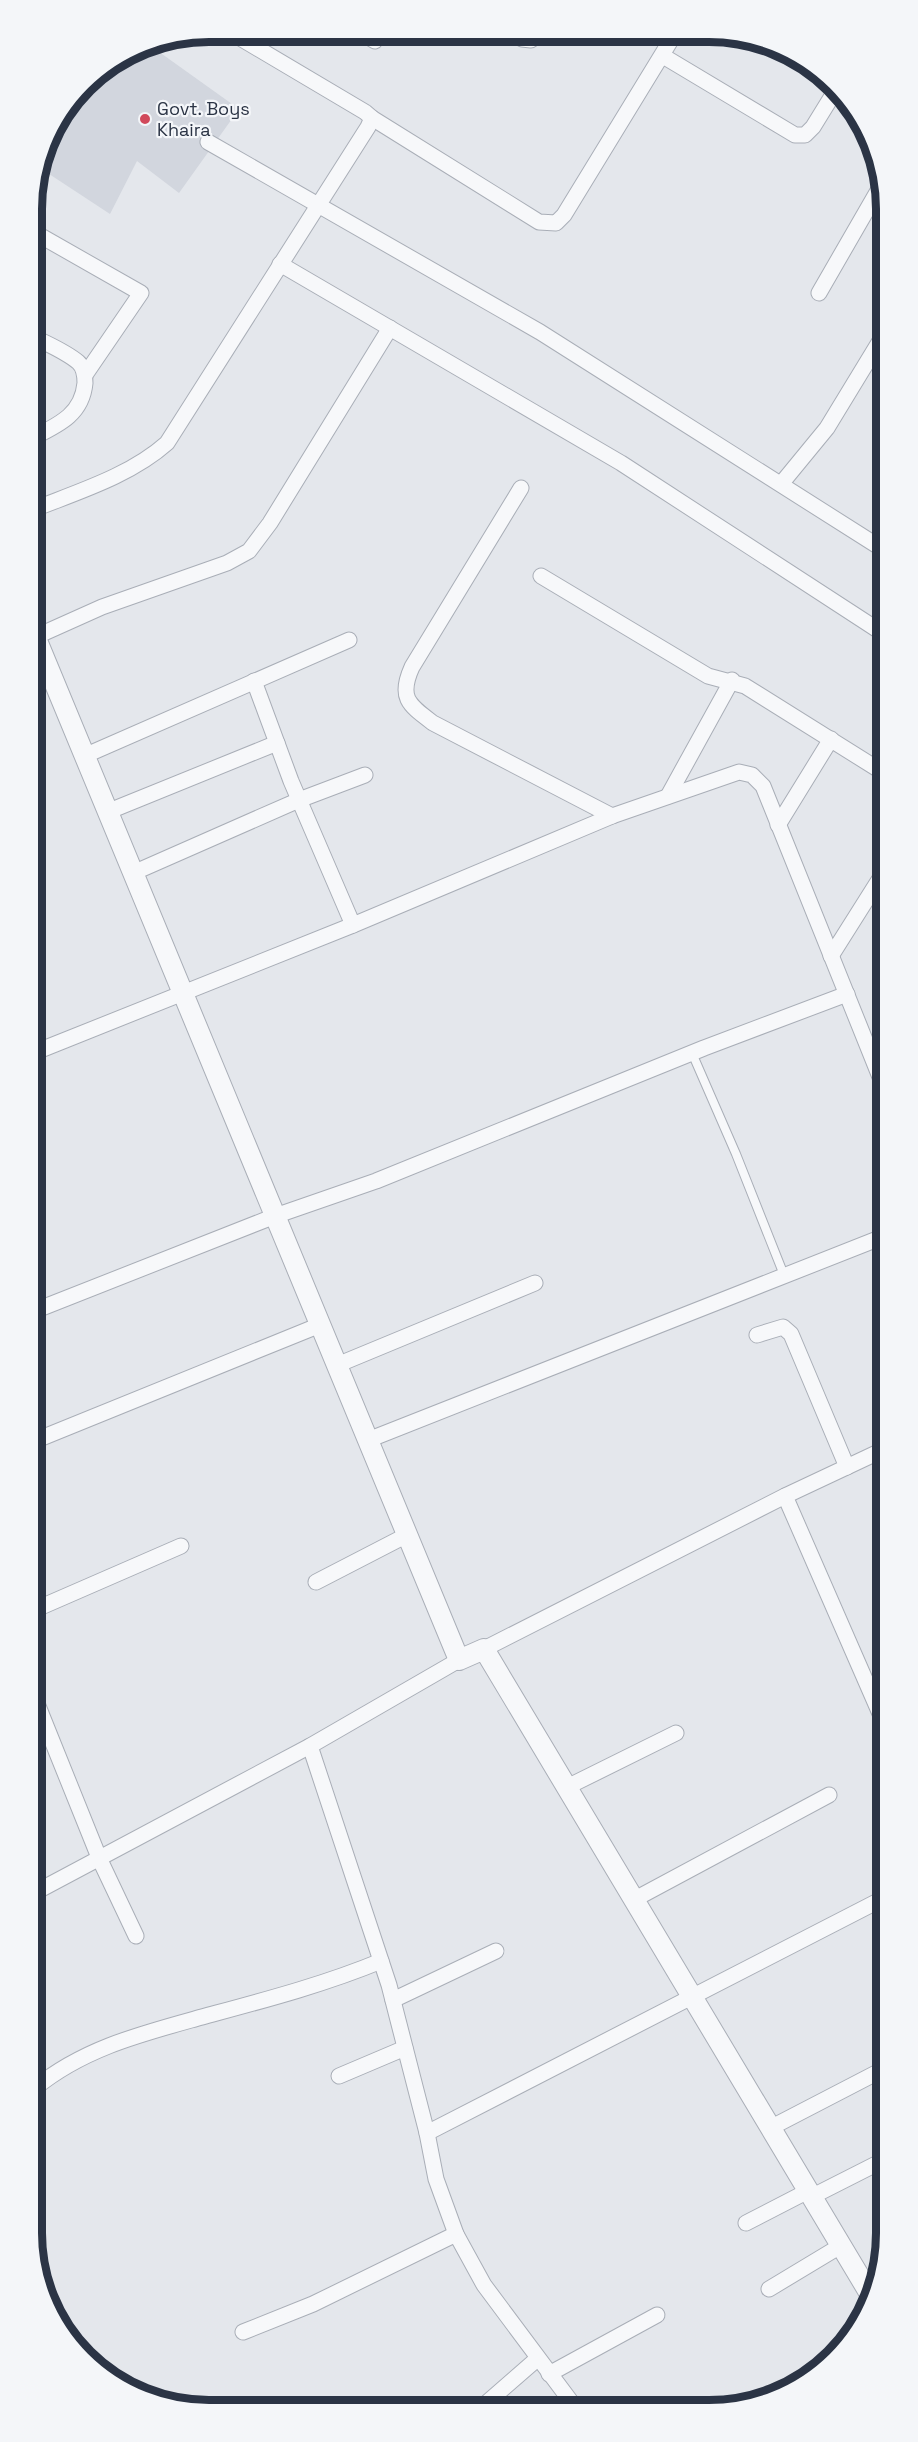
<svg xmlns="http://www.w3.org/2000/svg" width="918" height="2442" font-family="'Space Grotesk',sans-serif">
	<rect width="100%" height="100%" fill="#e4e7ec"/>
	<path fill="#d2d6de" d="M148 44 239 109 179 193 137 161 110 214 40 168 50 130 92 76 141 45Z"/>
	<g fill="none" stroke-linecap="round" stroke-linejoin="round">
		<defs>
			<path id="service" d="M692 1053 736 1154 784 1275"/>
			<g id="minor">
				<path d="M360 32 375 41"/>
				<path d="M513 33 522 39 531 40 538 34"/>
				<path d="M663 56 795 135H805L813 127 837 88"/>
				<path d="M372 118 539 222 556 223 564 215 674 35"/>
				<path d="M208 142 540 332 884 550"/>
				<path d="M32 231 141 293 85 375"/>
				<path d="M280 264 621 463 884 634"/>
				<path d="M819 293 883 182"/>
				<path d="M32 336C47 344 65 351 78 362 84 367 85 376 85 383 82 415 58 425 32 438"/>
				<path d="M781 484 827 428 883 336"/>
				<path d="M521 488 412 667C398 698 409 705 433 723L612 816"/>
				<path d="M32 510C77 492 130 476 167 443L368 127 372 118 365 112 230 32"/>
				<path d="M541 576 708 676 745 686 884 773"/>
				<path d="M35 637 102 607 227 563 249 551 270 523 390 328"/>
				<path d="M254 681 291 781 353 925"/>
				<path d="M84 756 349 640"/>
				<path d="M668 796 732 680"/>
				<path d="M107 812 277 743"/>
				<path d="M778 825 831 739"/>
				<path d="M133 873 299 800 365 775"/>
				<path d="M831 956 884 872"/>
				<path d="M33 1053 353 925 612 816 739 772 752 775 763 786 884 1087"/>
				<path d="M34 1311 275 1216 376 1181 704 1048 847 994"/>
				<path d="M757 1335 783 1327 791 1334 847 1467"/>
				<path d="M337 1365 535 1283"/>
				<path d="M368 1440 885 1236"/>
				<path d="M34 1441 320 1325"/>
				<path d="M785 1496 885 1725"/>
				<path d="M316 1582 407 1535"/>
				<path d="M34 1610 181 1546"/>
				<path d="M484 1649 785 1496 885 1449"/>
				<path d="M34 1696 100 1860 136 1936"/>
				<path d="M310 1746 389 1985 427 2133 436 2179 456 2234 484 2285 575 2407"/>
				<path d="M567 1787 676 1733"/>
				<path d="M34 1893 310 1746 459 1660"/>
				<path d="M635 1899 829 1795"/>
				<path d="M393 2000 496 1951"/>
				<path d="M339 2076 405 2048"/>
				<path d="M35 2088C84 2048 141 2034 202 2017 261 2001 323 1985 381 1961"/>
				<path d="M772 2127 880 2071"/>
				<path d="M427 2133 886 1897"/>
				<path d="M813 2196 886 2159"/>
				<path d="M746 2223 810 2190"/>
				<path d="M769 2289 842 2245"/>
				<path d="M243 2332 313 2304 456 2234"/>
				<path d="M549 2374 657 2315"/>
				<path d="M482 2407 537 2359"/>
			</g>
			<path id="tertiary" d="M33 631 459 1660 484 1649 873 2299"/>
		</defs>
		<use href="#service" stroke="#a9aeb7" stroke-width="10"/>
		<use href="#minor" stroke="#a9aeb7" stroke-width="17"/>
		<use href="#tertiary" stroke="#a9aeb7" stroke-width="22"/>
		<use href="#service" stroke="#f7f8fa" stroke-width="8"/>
		<use href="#minor" stroke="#f7f8fa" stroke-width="15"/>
		<use href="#tertiary" stroke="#f7f8fa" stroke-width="20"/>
	</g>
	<circle fill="#d1495b" stroke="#f4f6f9" stroke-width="2" cx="145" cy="119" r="6"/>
	<g text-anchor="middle" stroke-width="4.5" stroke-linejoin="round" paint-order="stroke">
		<g font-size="18" fill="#2b3445" stroke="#f4f6f9" text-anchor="start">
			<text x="157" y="115">Govt. Boys<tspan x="157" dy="21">Khaira</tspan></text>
		</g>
	</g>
	<path d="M0 0H918V2442H0ZM209 42H709A167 167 0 0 1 876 209V2233A167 167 0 0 1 709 2400H209A167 167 0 0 1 42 2233V209A167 167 0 0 1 209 42Z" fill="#f4f6f9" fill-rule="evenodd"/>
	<path fill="none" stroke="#2b3445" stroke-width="8" d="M209 42H709A167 167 0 0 1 876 209V2233A167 167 0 0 1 709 2400H209A167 167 0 0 1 42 2233V209A167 167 0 0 1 209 42Z"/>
</svg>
